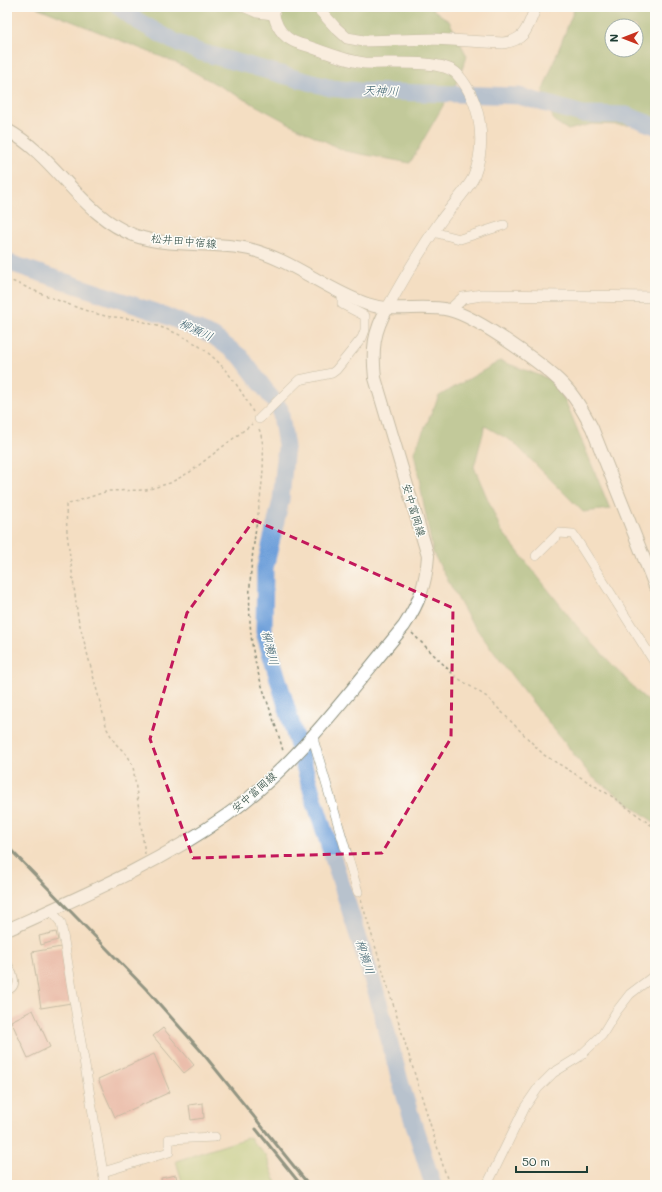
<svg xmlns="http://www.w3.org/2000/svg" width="662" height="1192" font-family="Mali,'Klee One',sans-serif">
	<rect width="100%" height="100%" fill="#fdfcf7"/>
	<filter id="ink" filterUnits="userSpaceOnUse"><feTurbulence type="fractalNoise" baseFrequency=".025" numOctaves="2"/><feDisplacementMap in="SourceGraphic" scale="8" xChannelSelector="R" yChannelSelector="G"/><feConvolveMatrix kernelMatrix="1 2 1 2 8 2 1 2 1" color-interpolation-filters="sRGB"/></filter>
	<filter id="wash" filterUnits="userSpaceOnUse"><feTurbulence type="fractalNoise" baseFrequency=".012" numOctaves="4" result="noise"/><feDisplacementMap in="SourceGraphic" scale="16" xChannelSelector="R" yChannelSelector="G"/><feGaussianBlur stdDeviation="0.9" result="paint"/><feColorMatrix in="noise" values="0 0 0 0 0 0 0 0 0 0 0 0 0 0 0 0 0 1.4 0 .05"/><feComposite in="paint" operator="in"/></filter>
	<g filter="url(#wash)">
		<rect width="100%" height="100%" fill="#f4dec2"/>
		<path fill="#a7cd77" stroke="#638556" d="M250 1137 252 1141 266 1155 276 1183 269 1185H183L176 1161Z"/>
		<g fill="#85b068" stroke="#52764e" fill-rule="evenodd">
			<path d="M36 7H430L449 21 467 56 459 78 410 163 345 151 292 125 177 63Z"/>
			<path d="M575 7H655V126L592 124 568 130 554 121 543 90ZM612 26H636V50H612Z"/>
			<path d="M500 361 550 379 565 400 610 509 583 512 513 442 485 426 474 467 501 530 580 630 639 693 655 707V823L591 776 515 680 469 619 433 553 414 452 439 396Z"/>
		</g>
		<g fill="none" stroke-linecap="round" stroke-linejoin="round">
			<g stroke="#70a0da" stroke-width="17">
				<path d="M119 7 136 20 173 41 200 52 331 88 359 91 519 96 582 114 626 115 655 126"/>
				<path d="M7 262 164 315 213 336 241 357 280 409 286 446 281 500 265 568 264 632 314 799 377 995 401 1084 433 1185"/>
			</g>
		</g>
		<g id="blocks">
			<g fill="#df938b">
				<path d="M56 932 58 940 41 945 39 936Z"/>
				<path d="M61 947 71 1003 41 1008 32 952Z"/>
				<path d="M33 1010 50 1047 28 1058 11 1021Z"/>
				<path d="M163 1028 194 1065 184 1073 153 1036Z"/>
				<path d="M154 1054 170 1092 115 1117 98 1079Z"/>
				<path d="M203 1103 204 1118 191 1120 189 1105Z"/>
				<path d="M176 1175 178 1185H162L161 1178Z"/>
			</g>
		</g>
	</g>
	<g filter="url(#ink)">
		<use href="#blocks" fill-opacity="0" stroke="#8a8e7b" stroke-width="1"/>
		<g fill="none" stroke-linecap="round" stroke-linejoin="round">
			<defs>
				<path id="service" d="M7 959C12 969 24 987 7 992"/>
				<g id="minor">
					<path d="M243 7 257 13 273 15"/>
					<path d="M433 232 460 239 504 225"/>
					<path d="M259 419 299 380 332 373 336 370 362 338 365 330V316L342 304V293"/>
					<path d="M536 556 559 533 573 534 655 663"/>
					<path d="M314 733V742L358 892"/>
					<path d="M51 910 61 923 105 1185"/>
					<path d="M103 1172 169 1152V1139L215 1137"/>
					<path d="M487 1185 525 1107 538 1088 553 1073 579 1057 602 1035 616 1012 630 994 655 975"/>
				</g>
				<g id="tertiary">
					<path d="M274 7C272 19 280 34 291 40 297 44 306 45 313 48 331 54 347 61 365 63 386 64 443 59 457 74 481 101 487 142 474 176 470 187 448 210 440 222 421 249 404 278 388 307"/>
					<path d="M317 7 335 27 347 38 364 41 433 39 503 43C527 40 527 27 536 7"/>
					<path d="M450 310 463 298 482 295 655 297"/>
				</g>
				<g id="secondary">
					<path d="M7 130C57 157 81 216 136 236 172 248 212 241 249 249 291 259 326 290 367 304 393 313 423 304 449 310 476 316 550 368 568 390 578 401 585 415 592 428L655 586"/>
					<path d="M7 930C82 896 160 863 227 815 297 765 349 692 404 626 419 603 426 584 428 556L375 378C372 350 373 332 388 307"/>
				</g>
			</defs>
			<use href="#service" stroke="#8a8e7b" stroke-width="6"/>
			<use href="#minor" stroke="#8a8e7b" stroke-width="10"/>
			<use href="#tertiary" stroke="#8a8e7b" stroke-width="12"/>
			<use href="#secondary" stroke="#8a8e7b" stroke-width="14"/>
			<g stroke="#8a8e7b" stroke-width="1.5" stroke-dasharray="3 3" stroke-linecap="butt">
				<path d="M7 279C38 292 68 306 101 315 112 318 125 317 137 320 179 331 210 346 236 384 242 393 248 402 253 412"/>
				<path d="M259 429C270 454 257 514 254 543 250 573 248 604 251 634 254 675 273 712 283 751"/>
				<path d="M412 633 456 677 487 697 544 755 613 797 655 828"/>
				<path d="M145 854 133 766 128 756 115 743 107 729 78 618 67 533 66 505 108 491 146 490 170 483 190 472 252 424"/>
				<path d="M361 900 449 1185"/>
			</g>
			<use href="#service" stroke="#fff" stroke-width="4.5"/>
			<use href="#minor" stroke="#fff" stroke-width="9"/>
			<use href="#tertiary" stroke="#fff" stroke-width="11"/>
			<use href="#secondary" stroke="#fff" stroke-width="12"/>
			<g stroke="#1f3d34" stroke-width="3">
				<path d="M7 846 146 989 201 1051 309 1185"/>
				<path d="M256 1129 301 1185"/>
			</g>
		</g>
	</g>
	<path d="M0 0H662V1192H0ZM254 520 453 608 451 738 382 853 193 858 150 739 187 613Z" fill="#f4dec2" fill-opacity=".55" fill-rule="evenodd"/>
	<path fill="none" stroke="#c2185b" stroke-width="3" stroke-dasharray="8 5" stroke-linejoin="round" d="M254 520 453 608 451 738 382 853 193 858 150 739 187 613Z"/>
	<g text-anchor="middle" stroke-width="3" stroke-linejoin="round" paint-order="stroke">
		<g font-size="11" fill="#1f3d34" stroke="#fdfcf7">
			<text transform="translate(184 241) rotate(5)" y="4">松井田中宿線</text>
			<text transform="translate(414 510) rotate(73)" y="4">安中富岡線</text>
			<text transform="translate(254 792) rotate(-41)" y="4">安中富岡線</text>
		</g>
		<g font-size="12" font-style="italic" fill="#3b606e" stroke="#fdfcf7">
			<text transform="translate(381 91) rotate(2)" y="4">天神川</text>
			<text transform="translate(196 330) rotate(25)" y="4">柳瀬川</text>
			<text transform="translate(270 648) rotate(76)" y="4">柳瀬川</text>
			<text transform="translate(365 957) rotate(72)" y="4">柳瀬川</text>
		</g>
	</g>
	<rect width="662" height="1192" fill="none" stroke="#fdfcf7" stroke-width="24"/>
	<g transform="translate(624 38) rotate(270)"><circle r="19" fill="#fdfcf7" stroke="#a4b0a9"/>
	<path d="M0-3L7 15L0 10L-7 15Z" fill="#c8321e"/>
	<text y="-6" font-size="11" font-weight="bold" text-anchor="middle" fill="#1f3d34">N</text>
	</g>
	<path d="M516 1166v6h71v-6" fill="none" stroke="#1f3d34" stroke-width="2"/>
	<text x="522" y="1166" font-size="12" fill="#1f3d34" stroke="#fdfcf7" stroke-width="3" paint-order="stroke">50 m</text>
</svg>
